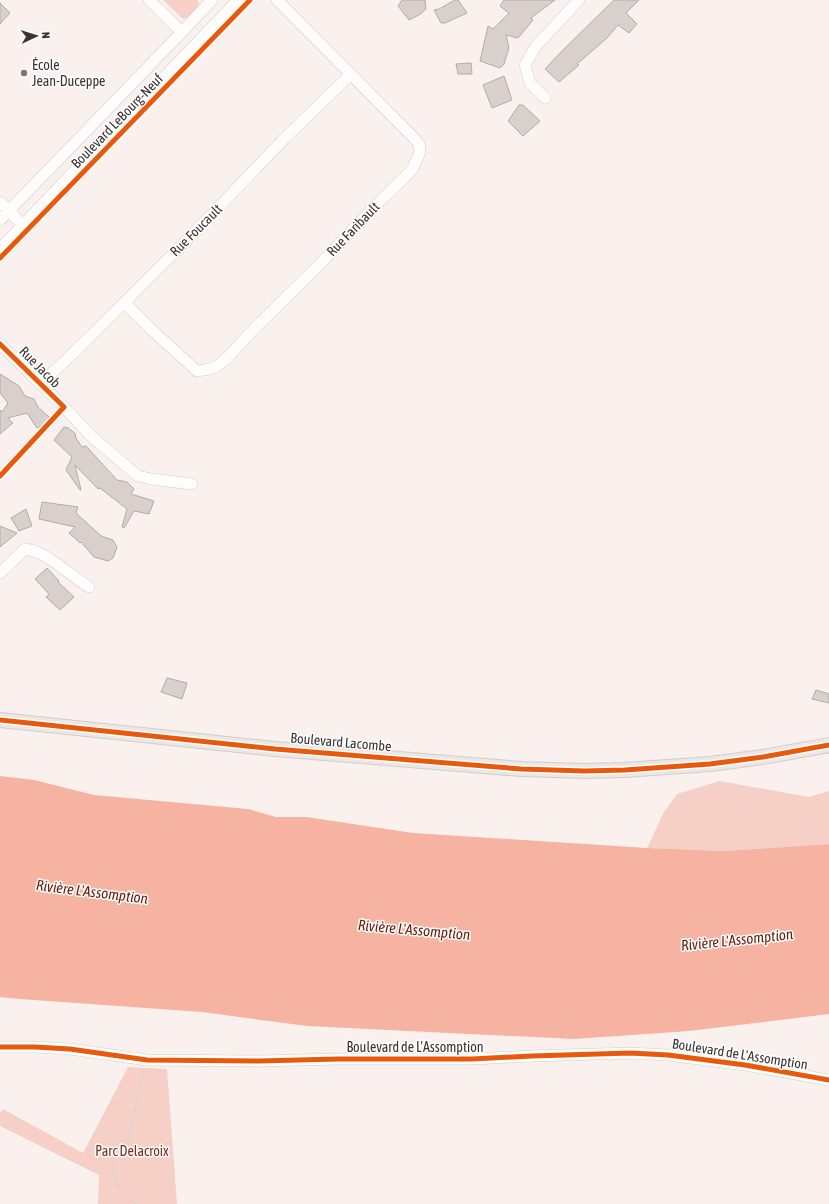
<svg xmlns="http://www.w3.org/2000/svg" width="829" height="1204" font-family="'Asap Condensed',sans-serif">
	<rect width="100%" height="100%" fill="#faf1ee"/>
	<g fill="#f6d0c6">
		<path d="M163 0H197L199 3 198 12 190 19 182 18Z"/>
		<path d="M720 781 809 797 829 791V844L724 851 647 848 664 812 677 794Z"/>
		<path d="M128 1067 167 1069 177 1204H98L99 1175 0 1126V1114L3 1109 83 1153Z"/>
	</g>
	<path fill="#f6b3a2" d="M0 776 34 780 94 795 248 809 276 817H306L413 833 647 848 724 851 829 844V1014L689 1031 574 1039 307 1026 202 1012 20 999 0 997Z"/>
	<g fill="#d9d0ce" stroke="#b3aba8">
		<path d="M402 0H425L426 9 419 15 409 20 398 6Z"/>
		<path d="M455 0H458L467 13 445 23H441L434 10 439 9Z"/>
		<path d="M504 0H555L531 18 533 20 518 38 506 35 509 48 504 64 500 68 480 61 488 26 493 29 509 13 500 6Z"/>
		<path d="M614 0H639L626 13 637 24 629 33 618 25 607 38 577 64 579 65 559 82 545 69 563 50Z"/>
		<path d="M0 3 10 13 0 24Z"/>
		<path d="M471 63 472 74H458L456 64Z"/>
		<path d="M504 76 512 100 492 108 483 85Z"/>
		<path d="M519 105H523L540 121 523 136 508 121Z"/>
		<path d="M0 374 19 386 25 396 34 399 38 407 49 417 47 422 42 426 37 428 27 413 8 418 13 423 0 434V410L2 412 8 403 0 393Z"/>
		<path d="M64 427 68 428 75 433 76 438 82 447 86 446 117 480 127 482 134 489 131 494 154 501 149 514 134 511 124 528 122 527 127 509 100 488 98 489 75 465 81 490H80L66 470 72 457 54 440Z"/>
		<path d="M42 502 78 507 76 513 101 536 113 540 117 547 113 558 108 561 94 557 81 542 80 543 69 533 75 527 39 519Z"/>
		<path d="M26 509 32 526 19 531 11 518Z"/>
		<path d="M0 526 17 533 0 547Z"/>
		<path d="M47 568 59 581 58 582 74 597 60 610 46 597 49 594 35 579Z"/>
		<path d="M167 678 187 683 182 699 161 692Z"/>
		<path d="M816 690 829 694V703L812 699Z"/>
	</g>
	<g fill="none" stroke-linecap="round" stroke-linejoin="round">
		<defs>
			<g id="minor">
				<path d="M149 0 182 32"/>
				<path d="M545 98 530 83 525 65 536 46 579 0"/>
				<path d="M0 202 23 225"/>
				<path d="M0 220 182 32 212 0"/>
				<path d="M0 249 238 0"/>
				<path d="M125 303 154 332 197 371C205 370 214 369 220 364 223 361 224 359 228 357L251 332 318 266 380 201 409 173 413 168 420 152 419 144 413 137 277 0"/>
				<path d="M0 344 64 407 91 436 138 476 151 479 192 484"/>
				<path d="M41 384 97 330 190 237 284 139 351 74"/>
				<path d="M0 573 25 549C47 551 70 576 89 587"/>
				<path d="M0 1047H35L70 1049 147 1060 259 1061 338 1059H472L532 1056 630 1053 668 1055 745 1065 829 1080"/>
			</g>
			<path id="major" d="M0 720 275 749 521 769 585 771 625 770 710 764 763 757 829 745"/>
		</defs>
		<use href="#minor" stroke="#d5ccca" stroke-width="12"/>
		<use href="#major" stroke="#d3cdcb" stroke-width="16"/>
		<path stroke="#d6d3d3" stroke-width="2" stroke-dasharray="3 2" stroke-linecap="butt" d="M136 1204 119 1188 114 1173V1162L128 1141 144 1071"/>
		<use href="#minor" stroke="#fefdfc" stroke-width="11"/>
		<use href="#major" stroke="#ece6e4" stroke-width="14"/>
		<defs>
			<g id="cycleway">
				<path d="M0 258 250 0"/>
				<path d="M0 344 64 407 0 476"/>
				<path d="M0 720 275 749 521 769 585 771 625 770 710 764 763 757 829 745"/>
				<path d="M0 1047H35L70 1049 147 1060 259 1061 338 1059H472L532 1056 630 1053 668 1055 745 1065 829 1080"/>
			</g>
		</defs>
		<use href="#cycleway" stroke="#fff" stroke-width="8"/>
		<use href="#cycleway" stroke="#e8590c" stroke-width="5"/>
	</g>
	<circle fill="#7e7572" stroke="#fff" stroke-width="1.5" cx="24" cy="73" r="4"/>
	<g text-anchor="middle" stroke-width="3" stroke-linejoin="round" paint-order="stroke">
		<g font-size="14" fill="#3c3230" stroke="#fff" text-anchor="start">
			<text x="32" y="70">École<tspan x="32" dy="16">Jean-Duceppe</tspan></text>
		</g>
		<g font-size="14" fill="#3c3230" stroke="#fff">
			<text transform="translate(117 121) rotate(-46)" y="5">Boulevard LeBourg-Neuf</text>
			<text transform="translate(353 229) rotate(-46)" y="5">Rue Faribault</text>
			<text transform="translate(196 230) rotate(-45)" y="5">Rue Foucault</text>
			<text transform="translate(40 367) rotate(45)" y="5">Rue Jacob</text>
			<text transform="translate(341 742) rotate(5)" y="5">Boulevard Lacombe</text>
			<text x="415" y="1052">Boulevard de L'Assomption</text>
			<text transform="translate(740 1054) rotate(9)" y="5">Boulevard de L'Assomption</text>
		</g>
		<g font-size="14" fill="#7a2917" stroke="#fff">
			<text x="132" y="1156">Parc Delacroix</text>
		</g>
		<g font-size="15" font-style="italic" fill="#6c1b08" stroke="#fff">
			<text transform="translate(92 892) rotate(7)" y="5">Rivière L'Assomption</text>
			<text transform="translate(414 930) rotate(5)" y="5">Rivière L'Assomption</text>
			<text transform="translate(737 940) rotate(-6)" y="5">Rivière L'Assomption</text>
		</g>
	</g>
	<g transform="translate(36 36) rotate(86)" stroke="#ffffff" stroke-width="3" paint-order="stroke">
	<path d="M0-3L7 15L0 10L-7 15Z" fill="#3c3230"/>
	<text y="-6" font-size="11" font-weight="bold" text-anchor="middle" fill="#3c3230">N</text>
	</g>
</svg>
